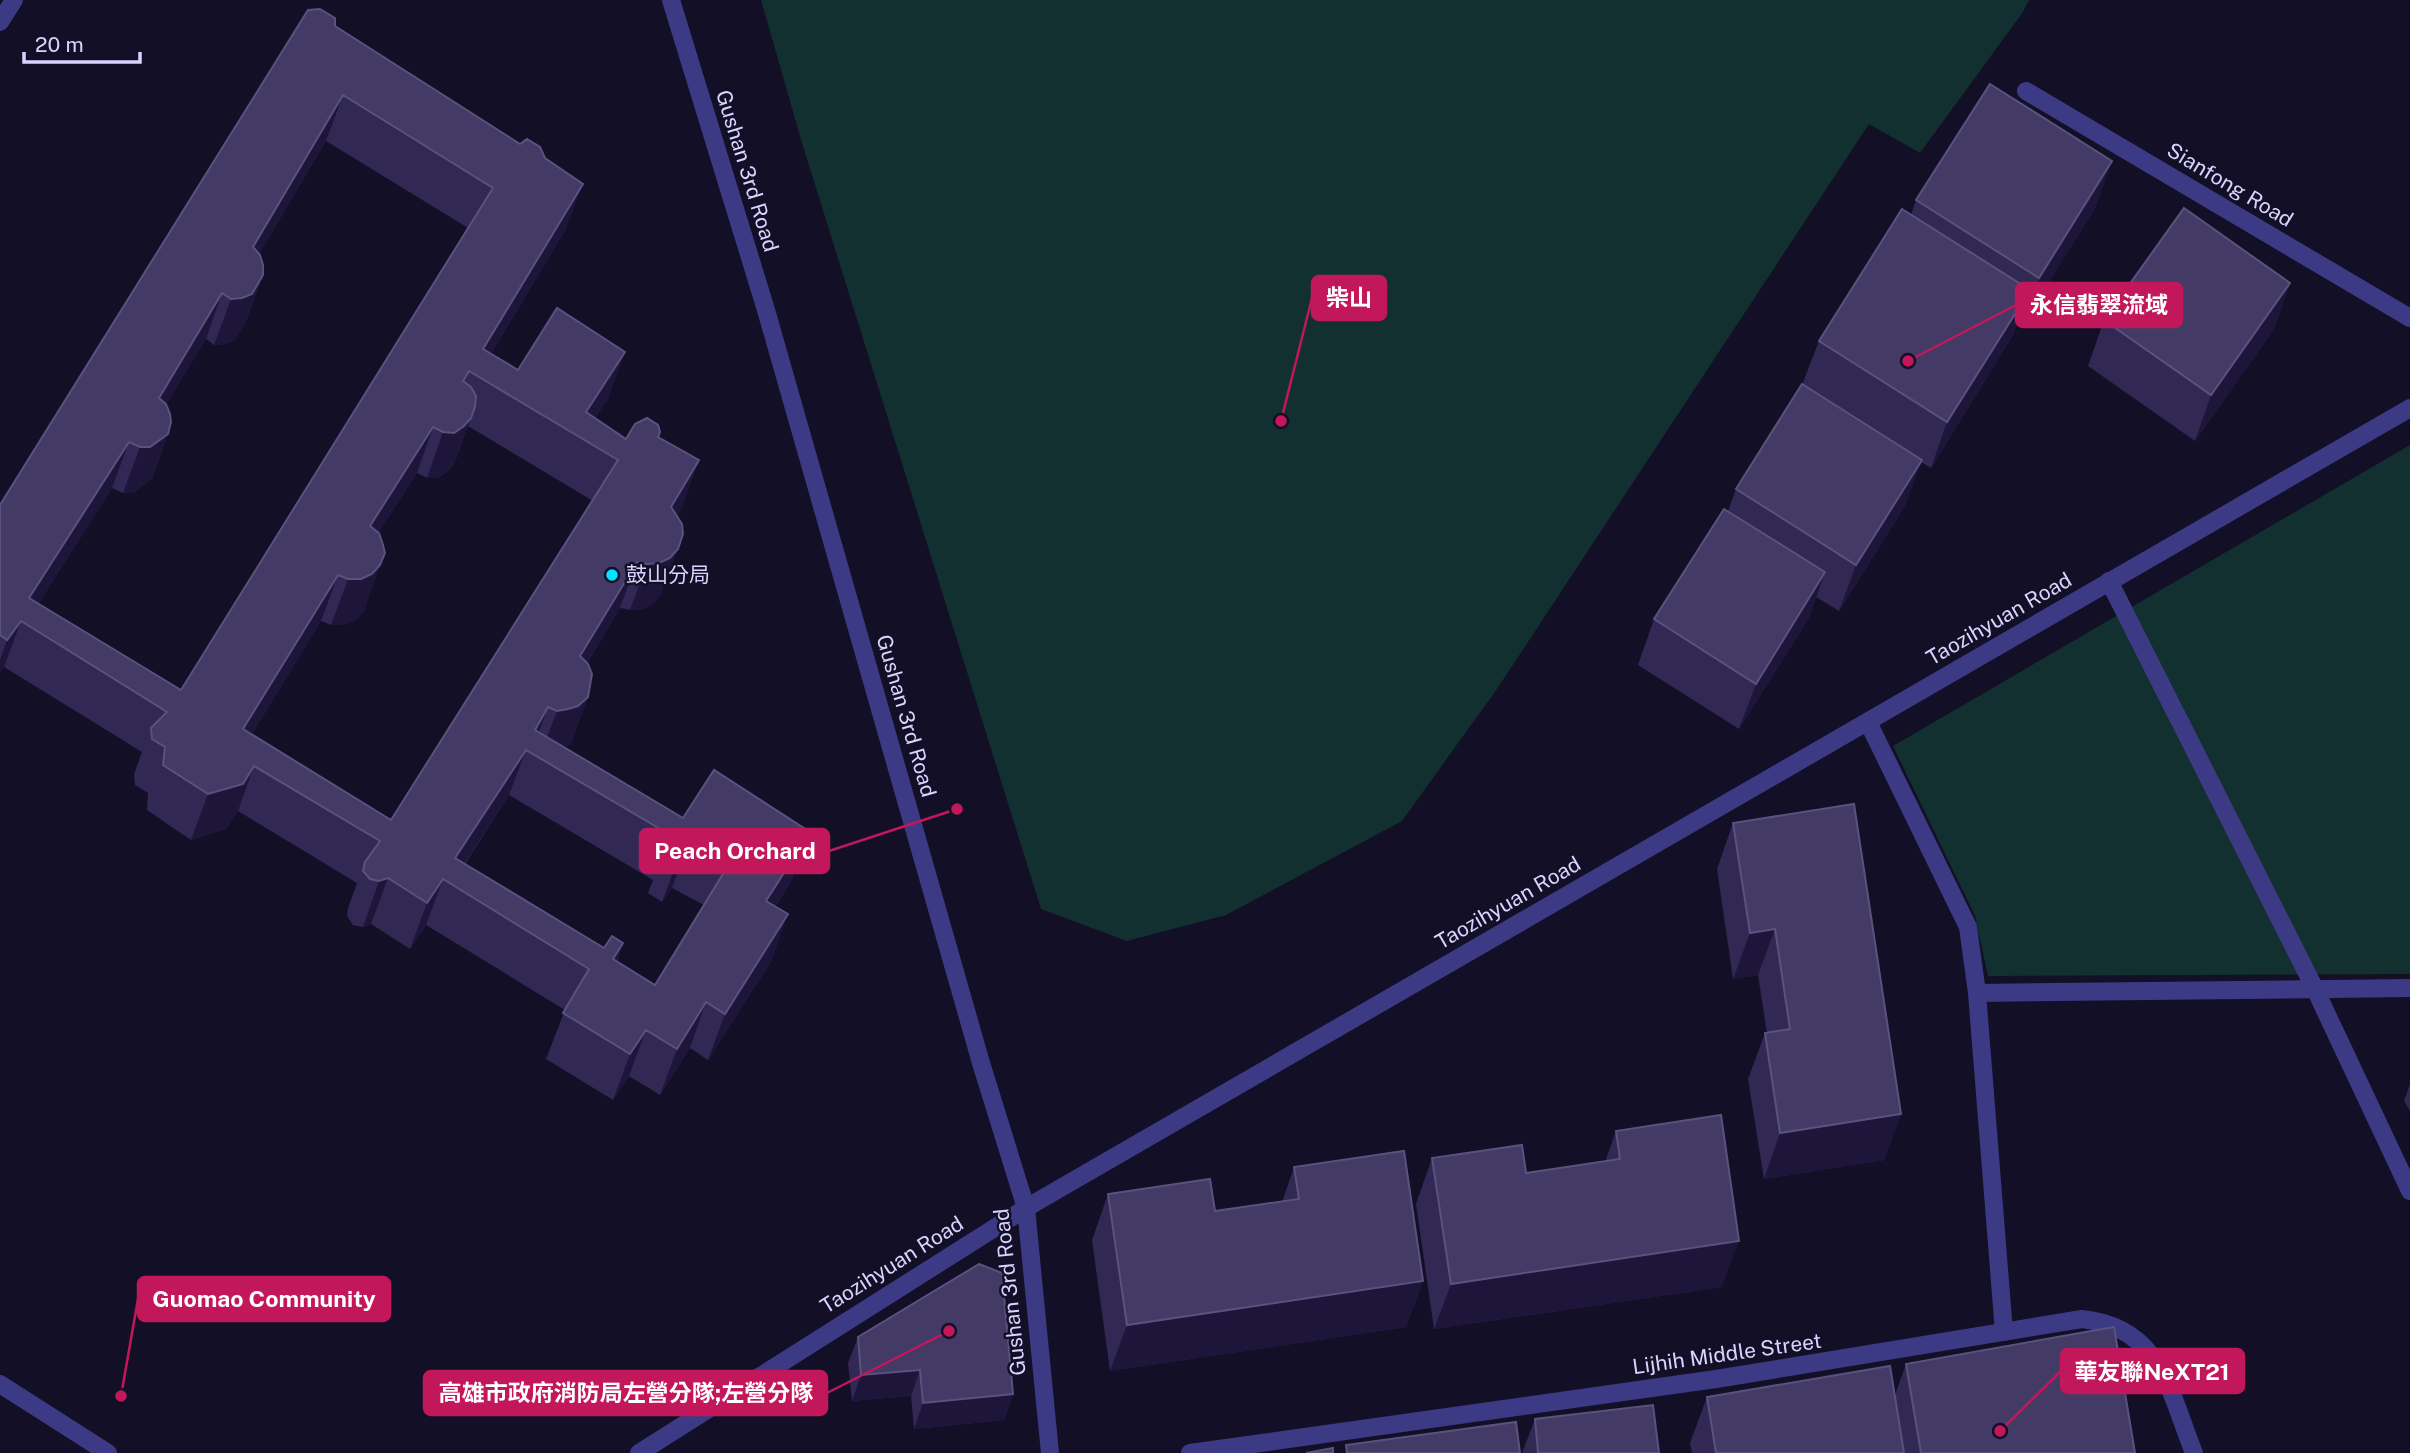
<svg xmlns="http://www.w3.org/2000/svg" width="2410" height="1453" font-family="'Public Sans','Noto Sans TC',sans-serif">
	<rect width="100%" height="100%" fill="#130f26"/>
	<g fill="#12302f">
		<path d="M761 0H2029L2023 12 1920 153 1869 124 1497 689 1402 821 1226 915 1127 941 1041 909 802 143Z"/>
		<path d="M2410 445V974L1988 976 1975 916 1893 746Z"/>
	</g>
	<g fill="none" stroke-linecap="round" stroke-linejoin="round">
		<g stroke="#3d3a85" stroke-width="18">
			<path d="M2109 581 2315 989 2410 1191"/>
			<path d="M1868 722 1968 927 1977 993 2004 1332"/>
			<path d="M1977 993 2410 988"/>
			<path d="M1190 1453 1716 1379 2082 1319C2161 1327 2169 1391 2194 1453"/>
		</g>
		<g stroke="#3d3a85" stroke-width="18">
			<path d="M0 22 14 0"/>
			<path d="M2026 91 2410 318"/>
			<path d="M639 1453 1026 1208 2410 408"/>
		</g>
		<g stroke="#3d3a85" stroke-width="18">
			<path d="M671 0 766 310 981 1063 1026 1208 1050 1453"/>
			<path d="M0 1384 108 1453"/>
		</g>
	</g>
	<g fill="#312854" fill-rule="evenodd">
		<path d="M335 26 566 229 491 354 518 370 609 397 595 418 626 439 658 437 699 460 682 506 677 516 661 594 653 604 643 609 630 610 620 608 587 663 588 697 571 743 565 748 683 818 793 878 775 907 772 960 708 1060 690 1048 660 1095 629 1076 613 1100 546 1059 565 1010 426 925 410 949 371 924 363 927 353 925 347 916 348 908 357 883 238 811 226 829 191 840 147 810 148 793 135 785 134 774 142 752 4 667 0 672V505ZM326 141 468 228 181 690 38 604 112 488 123 493H133L152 479 168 434 166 404 206 339 214 345 225 344 235 340 246 321 263 275 259 254ZM468 426 593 501 391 820 252 734 321 621 331 625H344L356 620 364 611 368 599 378 533 417 473 427 478H437L447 472 454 464ZM509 795 653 880 648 893 662 902 672 888 704 905 655 985 617 961 623 943 604 948 465 864Z"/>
		<path d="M1916 200 2096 207 2022 324 2018 321 2013 335 1931 468 1921 462 1905 506 1839 611 1816 597 1809 618 1739 729 1638 665 1654 619 1728 511 1736 489 1802 385 1819 341 1911 215Z"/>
		<path d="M2290 283 2274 329 2195 441 2088 366 2104 320Z"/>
		<path d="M1733 823 1901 1114 1884 1160 1764 1179 1748 1079 1765 1033H1767L1758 975 1733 979 1717 869Z"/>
		<path d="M2410 1084V1111L2404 1101Z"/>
		<path d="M1616 1131 1722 1287 1434 1329 1416 1204 1432 1158 1526 1173 1605 1162Z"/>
		<path d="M1294 1167 1423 1281 1406 1327 1110 1371 1092 1240 1108 1194 1215 1211 1282 1202Z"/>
		<path d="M858 1337 1013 1394 1004 1420 914 1429 911 1396 852 1401 848 1363Z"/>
		<path d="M1906 1364 2135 1453H1692L1690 1443 1707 1397 1895 1395Z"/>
		<path d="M1535 1419 1659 1453H1522Z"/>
	</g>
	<g fill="#1d163a">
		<path d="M343 95 326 141 236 293 253 247Z"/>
		<path d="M2112 161 2096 207 2022 324 2039 278Z"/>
		<path d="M583 184 566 229 478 376 483 349Z"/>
		<path d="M263 275 246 321 235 340 225 344 214 345 231 299Z"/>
		<path d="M2290 283 2274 329 2195 441 2211 395Z"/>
		<path d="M2030 290 2013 335 1931 468 1947 422Z"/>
		<path d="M222 293 206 339 142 444 159 398Z"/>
		<path d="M625 352 609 397 582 438 586 412Z"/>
		<path d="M475 407 454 464 447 472 437 478H427L443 432Z"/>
		<path d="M433 427 417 473 354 571 370 526Z"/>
		<path d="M168 434 152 479 133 493H123L140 447Z"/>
		<path d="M129 442 112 488 25 624 21 621 4 667 0 672V660L7 640 29 598Z"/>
		<path d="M699 460 682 506 654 553 671 507Z"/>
		<path d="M1922 460 1905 506 1839 611 1856 565Z"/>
		<path d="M678 549 661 594 653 604 643 609 630 610 647 564Z"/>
		<path d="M385 553 364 611 356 620 344 625H331L348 579Z"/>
		<path d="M637 562 620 608 563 702 580 656Z"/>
		<path d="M1825 572 1809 618 1739 729 1756 684Z"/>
		<path d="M338 575 321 621 227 775 243 729Z"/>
		<path d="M588 697 571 743 561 752 540 756 557 711Z"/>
		<path d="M548 707 531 753 535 730Z"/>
		<path d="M526 750 509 795 451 884 455 858Z"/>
		<path d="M254 766 238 811 226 829 191 840 208 794Z"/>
		<path d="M810 832 793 878 749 947 766 901Z"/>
		<path d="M689 842 672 888 662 902 679 856Z"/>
		<path d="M388 878 371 924 363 927 379 881Z"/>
		<path d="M443 879 426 925 410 949 427 903Z"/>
		<path d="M788 914 772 960 708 1060 725 1014Z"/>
		<path d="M1775 929 1758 975 1733 979 1750 933Z"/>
		<path d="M623 943 606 989 613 959Z"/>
		<path d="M706 1002 690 1048 660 1095 677 1049Z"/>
		<path d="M646 1030 629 1076 613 1100 630 1054Z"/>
		<path d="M1901 1114 1884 1160 1764 1179 1780 1133Z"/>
		<path d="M1739 1241 1722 1287 1434 1329 1451 1284Z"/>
		<path d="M1423 1281 1406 1327 1110 1371 1127 1325Z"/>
		<path d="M920 1370 911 1396 852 1401 861 1375Z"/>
		<path d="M1013 1394 1004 1420 914 1429 923 1403Z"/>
	</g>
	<g fill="#433a66" stroke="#5a527e" stroke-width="2" fill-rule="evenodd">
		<path d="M320 9 335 18V26L520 144 527 139 540 147 545 158 583 184 483 349 518 370 557 308 625 352 586 412 626 439 635 424 647 418 658 425 660 432 658 437 699 460 671 507 682 524 683 534 678 549 670 558 659 563 647 564 637 562 580 656 588 664 592 674 588 697 578 706 568 709 557 711 548 707 535 730 683 818 714 770 810 832 766 901 788 914 725 1014 706 1002 677 1049 646 1030 630 1054 563 1013 589 969 443 879 427 903 388 878 379 881 370 879 363 871 365 862 380 841 254 766 243 784 208 794 163 765 165 747 152 739 151 728 167 712 21 621 7 640 0 635V505L308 10ZM343 95 493 188 181 690 29 598 129 442 140 447H150L168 434 171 422 170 414 166 404 159 398 222 293 231 299 242 298 252 294 263 275V265L260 255 253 247ZM469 371 618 460 391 820 243 729 338 575 348 579H361L372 574 380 565 385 553 383 545 379 533 370 526 433 427 443 432 454 433 464 426 471 418 475 407 476 396 471 387 463 381ZM526 750 672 836 665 847 679 856 689 842 729 864 655 985 613 959 623 943 612 936 604 948 455 858Z"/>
		<path d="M1990 84 2112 161 2039 278 1916 200Z"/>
		<path d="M2184 208 2290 283 2211 395 2104 320Z"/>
		<path d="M1902 209 2030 290 1947 422 1819 341Z"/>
		<path d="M1802 384 1922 460 1856 565 1736 489Z"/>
		<path d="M1724 509 1825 572 1756 684 1654 619Z"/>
		<path d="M1854 804 1901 1114 1780 1133 1765 1033 1790 1029 1775 929 1750 933 1733 823Z"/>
		<path d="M1721 1115 1739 1241 1451 1284 1432 1158 1522 1145 1526 1173 1620 1159 1616 1131Z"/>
		<path d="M1404 1151 1423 1281 1127 1325 1108 1194 1210 1179 1215 1211 1299 1199 1294 1167Z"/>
		<path d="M979 1264 1002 1273 1013 1394 923 1403 920 1370 861 1375 858 1337Z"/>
		<path d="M2114 1327 2135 1453H1921L1906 1364Z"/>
		<path d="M1890 1366 1904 1453H1716L1707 1397Z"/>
		<path d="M1653 1405 1659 1453H1538L1535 1419Z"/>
		<path d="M1516 1422 1520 1453H1347L1346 1445Z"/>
		<path d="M1333 1448V1453H1306Z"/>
	</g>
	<circle fill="#00e5ff" stroke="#130f26" stroke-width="2.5" cx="612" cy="575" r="7"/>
	<g text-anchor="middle" stroke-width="5" stroke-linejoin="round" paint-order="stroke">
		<g font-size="21" fill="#d9d4ff" stroke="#130f26">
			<text transform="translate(747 171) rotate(73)" y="7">Gushan 3rd Road</text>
			<text transform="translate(2230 185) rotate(31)" y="7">Sianfong Road</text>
			<text transform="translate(1999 619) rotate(-30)" y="7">Taozihyuan Road</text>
			<text transform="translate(906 716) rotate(74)" y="7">Gushan 3rd Road</text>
			<text transform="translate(1508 903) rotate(-30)" y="7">Taozihyuan Road</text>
			<text transform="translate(892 1265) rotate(-32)" y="7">Taozihyuan Road</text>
			<text transform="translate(1010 1292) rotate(-96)" y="7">Gushan 3rd Road</text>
			<text transform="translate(1727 1354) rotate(-8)" y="7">Lijhih Middle Street</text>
		</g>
		<g font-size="21" fill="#d9d4ff" stroke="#130f26" text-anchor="start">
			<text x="626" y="582">鼓山分局</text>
		</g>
	</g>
	<path fill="none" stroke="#c2185b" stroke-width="2.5" d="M1281 421L1312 298M1908 361L2016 305M957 809L829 851M121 1396L138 1299M2000 1431L2061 1371M949 1331L827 1393"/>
	<g fill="#c2185b" stroke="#130f26" stroke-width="2.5">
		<circle cx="1281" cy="421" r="7"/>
		<circle cx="1908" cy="361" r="7"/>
		<circle cx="957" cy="809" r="7"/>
		<circle cx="121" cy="1396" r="7"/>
		<circle cx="2000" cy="1431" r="7"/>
		<circle cx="949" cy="1331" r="7"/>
	</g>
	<g fill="#c2185b" stroke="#c2185b" stroke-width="2.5">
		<rect x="1312" y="276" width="74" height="44" rx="7"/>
		<rect x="2016" y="283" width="166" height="44" rx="7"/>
		<rect x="640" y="829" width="189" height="44" rx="7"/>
		<rect x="138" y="1277" width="252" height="44" rx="7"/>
		<rect x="2061" y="1349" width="183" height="44" rx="7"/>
		<rect x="424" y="1371" width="403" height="44" rx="7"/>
	</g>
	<g font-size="23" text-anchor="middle" font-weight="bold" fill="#fff">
		<text x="1349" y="306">柴山</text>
		<text x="2099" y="313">永信翡翠流域</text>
		<text x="735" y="859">Peach Orchard</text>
		<text x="264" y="1307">Guomao Community</text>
		<text x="2152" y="1380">華友聯NeXT21</text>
		<text x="626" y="1401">高雄市政府消防局左營分隊;左營分隊</text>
	</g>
	<path d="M24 52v10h116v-10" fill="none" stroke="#d9d4ff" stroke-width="3.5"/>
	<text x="35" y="52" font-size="21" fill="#d9d4ff" stroke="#130f26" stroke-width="5" paint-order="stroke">20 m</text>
</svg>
